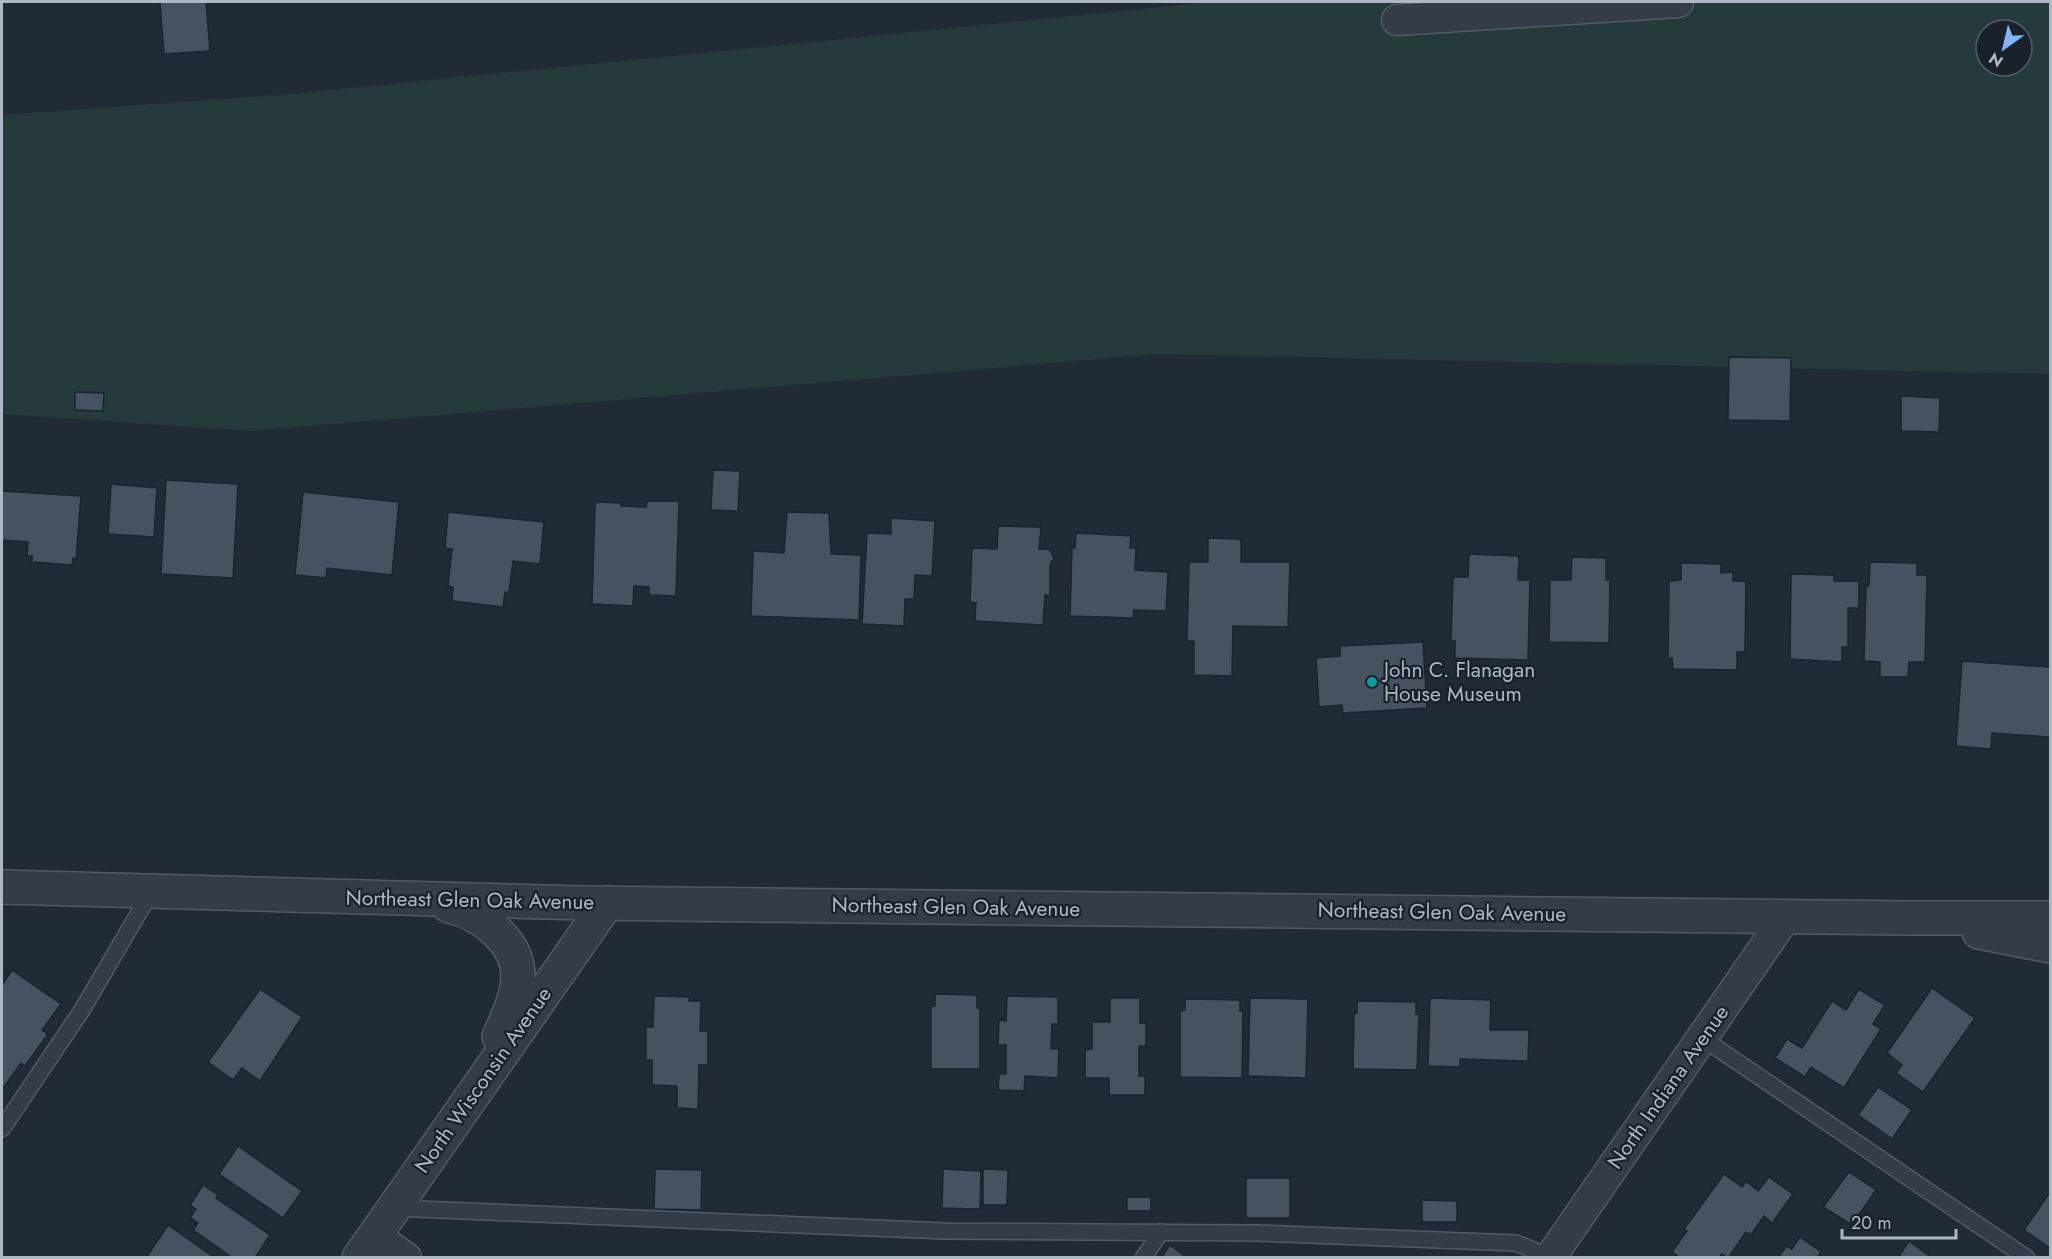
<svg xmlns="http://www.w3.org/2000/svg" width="2052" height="1259" font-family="Jost,sans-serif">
	<rect width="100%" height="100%" fill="#202b36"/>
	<path fill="#253a3a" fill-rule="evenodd" d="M1211 2H2050V374L1158 354 252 431 2 414V115L291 94ZM1986 30H2022V66H1986Z"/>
	<g fill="#465260" stroke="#1b242e" stroke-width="1.5">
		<path d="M160 2H206L210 51 164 54Z"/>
		<path d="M1729 357 1791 358 1790 421 1728 420Z"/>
		<path d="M75 392 104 393 103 411 75 410Z"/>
		<path d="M1901 396 1940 398 1939 432 1901 431Z"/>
		<path d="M713 470 740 471 738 511 711 510Z"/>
		<path d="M166 480 238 484 233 578 161 574Z"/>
		<path d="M111 484 157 488 154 537 108 534Z"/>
		<path d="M2 491 81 496 76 559 73 558 72 565 32 562V556H27L28 542 2 540Z"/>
		<path d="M303 492 399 502 392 575 327 568 326 578 295 575Z"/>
		<path d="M647 501H679L676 596 649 595V587L634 586 633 606 592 604 595 505 597 502 621 503V506L646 507Z"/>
		<path d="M448 512 544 522 540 564 513 561 509 592H505L503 607 452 601 453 587 448 586 452 549 445 548Z"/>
		<path d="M787 512 829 513 831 554 861 555 859 620 751 616 753 551 784 553Z"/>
		<path d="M891 518 935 521 932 576 915 575 914 599H905L904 626 862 624 867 533 891 534Z"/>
		<path d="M998 526 1041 527 1039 549H1049L1054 558 1050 565V596L1045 595 1043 625 975 621 976 603 970 602 972 548 997 549Z"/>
		<path d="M1076 533 1131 536 1130 548H1136L1135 570 1168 572 1166 611 1134 610 1133 618 1070 616 1072 547 1075 548Z"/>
		<path d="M1208 538 1241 539V562H1290L1288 627 1233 626 1232 676 1194 675V641H1187L1189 562H1208Z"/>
		<path d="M1469 554 1519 556 1518 580H1530L1528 660 1455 658V641H1451L1453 577H1468Z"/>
		<path d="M1572 557 1606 558V580H1610L1609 643 1549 642 1550 580H1571Z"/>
		<path d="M1870 562 1917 563V575H1927L1925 662H1909L1908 677H1880V662L1864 661 1866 586H1869Z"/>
		<path d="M1681 563 1721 564V573L1733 572V581H1746L1745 652H1737V670L1673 669 1672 658H1668L1669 581 1681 580Z"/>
		<path d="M1791 574 1834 575V581H1859V608H1848V647H1842V662L1790 659Z"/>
		<path d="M1423 642 1427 708 1343 713 1342 705 1319 707 1316 658 1340 656V646Z"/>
		<path d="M1962 661 2050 667V737L1992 733 1991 749 1956 746Z"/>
		<path d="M12 970 61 1004 42 1030 48 1034 25 1066 21 1063 2 1090V985Z"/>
		<path d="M1932 988 1975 1018 1923 1092 1896 1073 1902 1065 1887 1053Z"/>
		<path d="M260 989 302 1017 260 1081 242 1068 233 1080 208 1062Z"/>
		<path d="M1859 989 1885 1005 1873 1024 1881 1029 1844 1088 1811 1067 1805 1077 1775 1058 1787 1039 1802 1048 1832 1001 1846 1010Z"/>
		<path d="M935 994 977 995V1008H980V1069H931V1007L935 1006Z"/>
		<path d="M654 996 690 997 689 1001H701L700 1031H708V1065H699L698 1109 677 1108V1086L652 1085V1060H646V1027H653Z"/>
		<path d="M1007 996 1058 997V1024H1052L1051 1049H1059L1058 1078 1025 1076 1024 1091 998 1090 999 1074H1006V1045H998L999 1020 1006 1021Z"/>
		<path d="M1110 998H1140V1023H1146V1046H1139V1076H1145V1095H1109V1078H1085V1050L1092 1049V1022H1110Z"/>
		<path d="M1250 998 1308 999 1306 1078 1248 1076Z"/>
		<path d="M1430 998 1491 1000 1490 1030H1529L1528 1061 1460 1059V1067L1428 1066Z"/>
		<path d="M1185 999 1240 1000V1011H1243L1242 1078 1180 1077V1011L1185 1010Z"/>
		<path d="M1357 1001 1416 1002V1014H1419L1417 1070 1353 1069 1354 1014 1357 1013Z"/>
		<path d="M1878 1087 1912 1110 1892 1139 1858 1115Z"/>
		<path d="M238 1146 302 1191 283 1218 219 1174Z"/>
		<path d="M655 1169 702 1170 701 1210 654 1209Z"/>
		<path d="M943 1169 981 1171 980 1209 942 1208Z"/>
		<path d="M983 1169 1008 1170 1007 1205H983Z"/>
		<path d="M1849 1172 1876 1190 1852 1225 1823 1207Z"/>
		<path d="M1724 1174 1742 1187 1746 1181 1758 1191 1769 1177 1793 1194 1772 1223 1764 1216 1751 1235 1746 1232 1728 1258 1722 1254 1719 1258H1681L1672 1252 1687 1231 1684 1229Z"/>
		<rect x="1246" y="1178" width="44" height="40"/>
		<path d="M203 1185 218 1195 216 1198 270 1235 255 1258H233L193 1230 198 1223 190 1218 196 1209 190 1205Z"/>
		<path d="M2050 1192V1248L2024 1230Z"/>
		<rect x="1127" y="1197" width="24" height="14"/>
		<path d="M1422 1200 1457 1201V1222H1422Z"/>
		<path d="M168 1225 215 1258H146Z"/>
		<path d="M1800 1237 1821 1252 1817 1258H1778L1786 1246 1792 1249Z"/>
		<path d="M1909 1241 1932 1258H1898Z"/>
		<path d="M1170 1245 1187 1258H1161Z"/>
	</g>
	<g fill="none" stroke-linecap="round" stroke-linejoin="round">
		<defs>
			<g id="service">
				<path d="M1702 1038 2027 1258"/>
				<path d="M2 1129 82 1010 151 892"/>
				<path d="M393 1208 945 1231 1256 1233 1516 1243 1550 1257"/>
				<path d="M1143 1258 1161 1232"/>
			</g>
			<g id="minor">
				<path d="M1397 20 1678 2"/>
				<path d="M374 1235 406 1258"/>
				<path d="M1550 1258 1786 916"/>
			</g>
			<g id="tertiary">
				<path d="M2 887 583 903 1910 918H2050"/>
				<path d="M449 906C468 910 484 919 498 933 532 966 516 998 499 1037"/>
				<path d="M1979 932 2050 946"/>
				<path d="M359 1258 607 903"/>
			</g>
		</defs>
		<use href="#service" stroke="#515b65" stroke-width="18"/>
		<use href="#minor" stroke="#515b65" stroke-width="33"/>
		<use href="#tertiary" stroke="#515b65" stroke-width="36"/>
		<use href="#service" stroke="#343d47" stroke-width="15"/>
		<use href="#minor" stroke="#343d47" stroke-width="30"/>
		<use href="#tertiary" stroke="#343d47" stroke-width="33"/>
	</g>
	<circle fill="#0f9aa8" stroke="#19222b" stroke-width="2" cx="1372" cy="682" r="6"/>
	<g text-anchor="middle" stroke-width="4.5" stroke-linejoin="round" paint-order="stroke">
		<g font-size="21" fill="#aeb8c4" stroke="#19222b" text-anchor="start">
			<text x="1384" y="677">John C. Flanagan<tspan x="1384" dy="24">House Museum</tspan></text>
		</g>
		<g font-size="21" fill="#aeb8c4" stroke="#19222b">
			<text transform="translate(470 900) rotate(1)" y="7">Northeast Glen Oak Avenue</text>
			<text transform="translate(956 907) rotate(1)" y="7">Northeast Glen Oak Avenue</text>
			<text transform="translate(1442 912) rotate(1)" y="7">Northeast Glen Oak Avenue</text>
			<text transform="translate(483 1080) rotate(-55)" y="7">North Wisconsin Avenue</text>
			<text transform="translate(1668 1087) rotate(-55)" y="7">North Indiana Avenue</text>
		</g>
	</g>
	<rect width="2052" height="1259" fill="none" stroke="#aeb8c4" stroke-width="6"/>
	<g transform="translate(2004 48) rotate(214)"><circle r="28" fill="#19222b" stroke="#555e68" stroke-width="1.5"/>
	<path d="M0-4.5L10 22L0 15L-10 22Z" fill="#82b5f5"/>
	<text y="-9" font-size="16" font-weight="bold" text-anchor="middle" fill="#aeb8c4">N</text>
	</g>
	<path d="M1842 1229v9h114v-9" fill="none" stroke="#aeb8c4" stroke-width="3"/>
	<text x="1851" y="1229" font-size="18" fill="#aeb8c4" stroke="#19222b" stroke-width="4.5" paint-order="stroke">20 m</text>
</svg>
